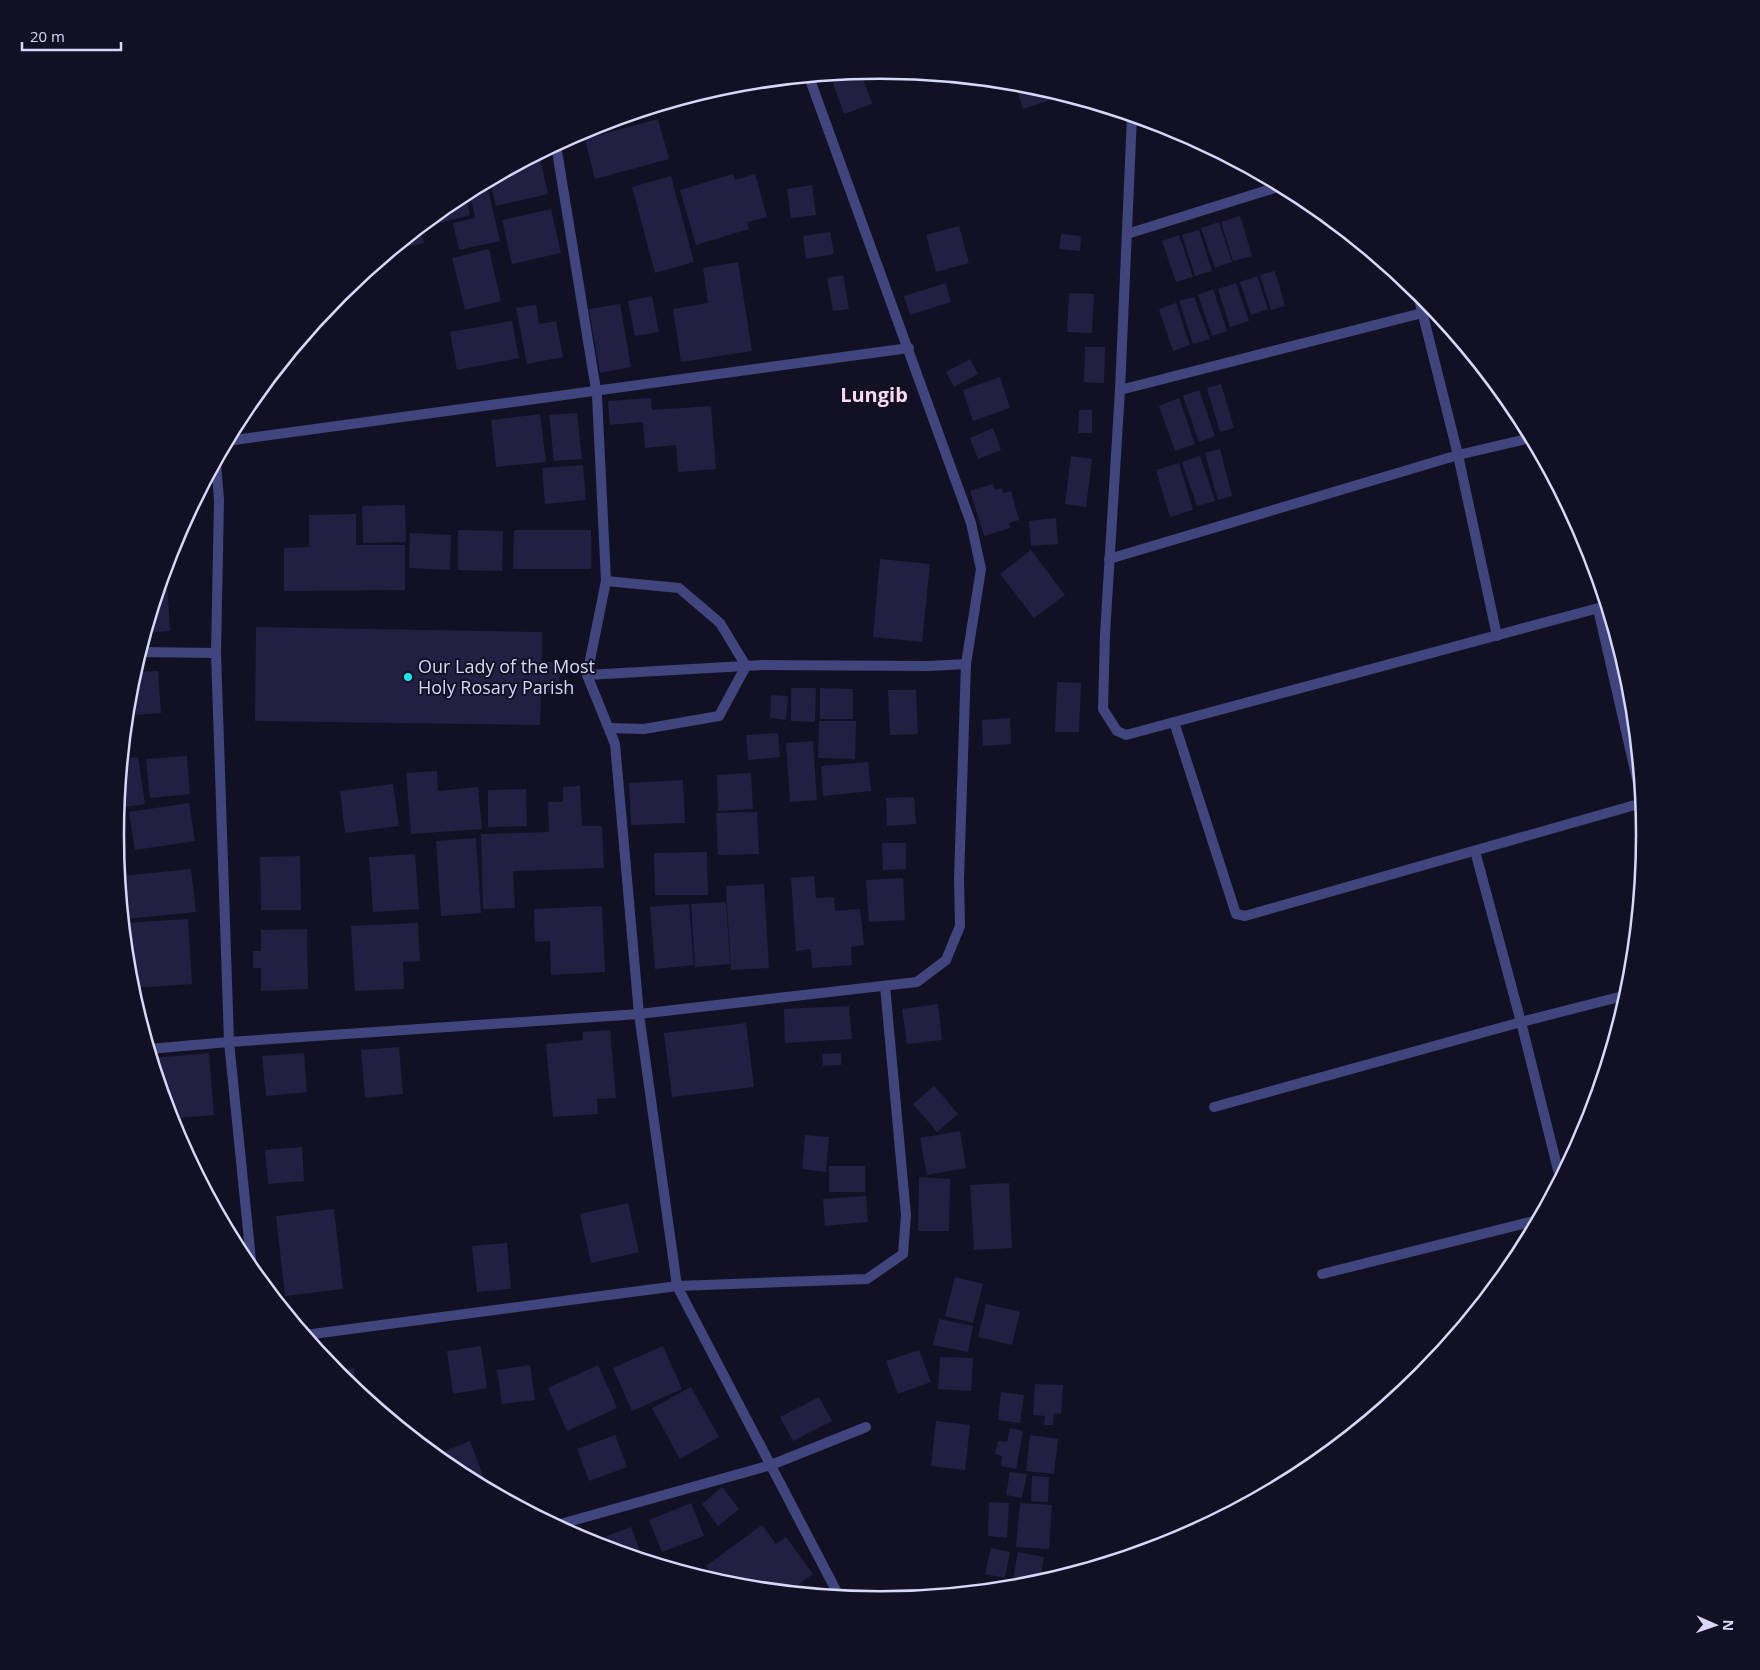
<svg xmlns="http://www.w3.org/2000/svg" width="1760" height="1670" font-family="'Open Sans',sans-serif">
	<rect width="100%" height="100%" fill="#121123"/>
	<g fill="#221f42">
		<path d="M861 73 872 104 844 114 833 83Z"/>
		<path d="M1015 84 1030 85 1047 90 1050 100 1023 109Z"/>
		<path d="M658 119 669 159 595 179 585 139Z"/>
		<path d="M539 154 548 194 496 206 490 180Z"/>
		<path d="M733 174 735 180 755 174 767 217 747 222 749 229 696 245 680 190Z"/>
		<path d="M671 176 694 262 655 273 632 187Z"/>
		<path d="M812 185 816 215 791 218 787 189Z"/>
		<path d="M488 190 500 241 459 250 453 223 475 218 470 194Z"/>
		<path d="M465 194 470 215 437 224 435 215 455 199Z"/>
		<path d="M551 209 561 253 512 264 502 220Z"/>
		<path d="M1240 216 1252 256 1233 261 1221 222Z"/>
		<path d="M1219 222 1232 262 1215 268 1201 228Z"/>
		<path d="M959 226 969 263 936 272 926 235Z"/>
		<path d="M420 227 424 243 392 250 394 249Z"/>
		<path d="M1199 230 1212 271 1195 276 1182 235Z"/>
		<path d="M830 232 834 254 806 259 803 236Z"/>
		<path d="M1061 234 1081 236 1080 251 1059 249Z"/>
		<path d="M1179 235 1193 277 1176 282 1162 241Z"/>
		<path d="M489 249 501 301 465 310 452 258Z"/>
		<path d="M738 262 752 351 681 362 673 309 708 303 703 268Z"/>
		<path d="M1275 271 1285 306 1271 310 1260 275Z"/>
		<path d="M843 275 849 309 833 311 827 278Z"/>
		<path d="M1257 276 1268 309 1251 315 1240 282Z"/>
		<path d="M946 283 951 302 910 315 904 296Z"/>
		<path d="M1236 283 1249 321 1230 327 1218 289Z"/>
		<path d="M1213 289 1227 331 1212 336 1198 295Z"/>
		<path d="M1069 293 1094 294 1092 333 1067 332Z"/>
		<path d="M652 296 659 332 635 336 628 301Z"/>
		<path d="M1194 297 1210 339 1193 344 1179 301Z"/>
		<path d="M1176 303 1190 345 1173 351 1159 309Z"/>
		<path d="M620 304 631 367 600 373 589 309Z"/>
		<path d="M536 305 539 324 556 321 563 357 527 364 516 308Z"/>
		<path d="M512 321 519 358 457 370 450 332Z"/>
		<path d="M1085 347H1105L1104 383 1084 382Z"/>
		<path d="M970 359 978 374 954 387 946 372Z"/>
		<path d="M1000 377 1010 408 973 421 963 390Z"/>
		<path d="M1221 384 1234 428 1220 432 1207 388Z"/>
		<path d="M1199 390 1215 436 1199 442 1183 396Z"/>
		<path d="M651 398 652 410 711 406 716 469 678 472 676 445 645 448 643 422 610 425 608 401Z"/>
		<path d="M1179 398 1195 444 1175 451 1159 406Z"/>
		<path d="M1079 410H1092V433H1078Z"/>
		<path d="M577 413 582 459 554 461 549 415Z"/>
		<path d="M540 414 546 462 496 467 491 420Z"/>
		<path d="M993 428 1001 450 978 459 970 438Z"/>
		<path d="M1220 449 1232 496 1218 500 1205 453Z"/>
		<path d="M1071 456 1092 459 1086 507 1065 504Z"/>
		<path d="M1200 456 1215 501 1197 506 1182 462Z"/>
		<path d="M1179 463 1193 510 1170 517 1156 470Z"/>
		<path d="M583 465 586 500 545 504 542 468Z"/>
		<path d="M993 484 995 490 1002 488 1003 493 1011 491 1019 520 1009 523 1010 528 984 536 970 491Z"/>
		<path d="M405 505 406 542 363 543 362 506Z"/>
		<path d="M356 514V545H405V590L284 591V548L309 547V515Z"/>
		<path d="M1056 518 1058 544 1031 546 1029 521Z"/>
		<path d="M458 530 503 531 502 571 458 570Z"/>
		<path d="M514 530H591V569H513Z"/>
		<path d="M410 533 451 535 450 570 409 568Z"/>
		<path d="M1031 550 1065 595 1034 618 1000 574Z"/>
		<path d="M880 559 930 564 922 642 873 637Z"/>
		<path d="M166 566 170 631 146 633Z"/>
		<path d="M256 627 542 632V662H560L559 693 541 692 540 725 255 721Z"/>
		<path d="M158 671 161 713 135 715 132 677 134 672Z"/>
		<path d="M1057 682 1081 683 1079 732H1055Z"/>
		<path d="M791 688H816L815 722 791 721Z"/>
		<path d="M820 688 853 689V719H820Z"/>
		<path d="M888 690H916L918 734 890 735Z"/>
		<path d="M771 695 788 696 786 720 770 718Z"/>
		<path d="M128 708 130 733H125Z"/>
		<path d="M1010 718 1011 744 983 746 982 720Z"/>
		<path d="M819 721H856L855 759 818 758Z"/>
		<path d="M778 733 780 757 748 760 746 735Z"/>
		<path d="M813 741 817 800 790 802 786 743Z"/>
		<path d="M187 756 190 794 150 798 146 759Z"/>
		<path d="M138 757 145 804 118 808 123 759Z"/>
		<path d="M868 762 871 791 823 796 821 766Z"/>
		<path d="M437 771 438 791 478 787 482 829 411 834 406 773Z"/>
		<path d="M751 773 753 809 718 811 717 775Z"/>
		<path d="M683 780 685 823 631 825 629 783Z"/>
		<path d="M393 784 399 826 345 833 340 791Z"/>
		<path d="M580 786 582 826H602L604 868 513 871 515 908 483 909 481 834 549 832 548 802H563V787Z"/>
		<path d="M526 789 527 826 488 827V790Z"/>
		<path d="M914 797 916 824 887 826 886 798Z"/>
		<path d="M189 803 195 841 135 850 129 812Z"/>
		<path d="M757 812 759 854 718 855 716 813Z"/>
		<path d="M476 838 481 913 441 916 436 841Z"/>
		<path d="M882 843H906V869L883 870Z"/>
		<path d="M707 852 708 895H655L654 853Z"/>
		<path d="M415 854 419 909 373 912 369 857Z"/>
		<path d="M300 856 301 910H261L260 857Z"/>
		<path d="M191 869 196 912 126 919 121 876Z"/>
		<path d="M814 876 816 898 834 897 835 911 860 909 864 945 851 947 852 965 812 968 811 949 796 951 791 878Z"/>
		<path d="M903 878 905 920 869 922 866 880Z"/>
		<path d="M764 884 769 968 731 970 726 886Z"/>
		<path d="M726 902 730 964 695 967 691 904Z"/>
		<path d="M689 904 694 965 655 969 650 907Z"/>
		<path d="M602 906 605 972 551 975 550 941 535 942 534 909Z"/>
		<path d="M188 919 192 984 131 988 124 923Z"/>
		<path d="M418 923 420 961 403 962 404 989 355 991 351 926Z"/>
		<path d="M307 929 308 989 261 991V968H253V951H261V930Z"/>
		<path d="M938 1004 942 1040 907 1044 902 1009Z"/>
		<path d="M849 1006 852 1039 785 1043 784 1009Z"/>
		<path d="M746 1023 754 1087 672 1097 664 1033Z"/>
		<path d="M610 1030 616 1098 597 1099 598 1114 553 1117 546 1044 583 1040V1032Z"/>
		<path d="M399 1047 403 1094 365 1098 361 1050Z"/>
		<path d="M209 1053 214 1115 177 1118 178 1137 173 1127 152 1058Z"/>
		<path d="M304 1053 307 1092 266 1096 262 1056Z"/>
		<path d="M841 1053V1065L823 1066 822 1054Z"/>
		<path d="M934 1086 958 1114 937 1132 913 1104Z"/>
		<path d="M960 1131 966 1168 927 1175 920 1138Z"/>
		<path d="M805 1135 829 1137 826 1172 802 1169Z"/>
		<path d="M302 1147 304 1181 268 1184 265 1150Z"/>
		<rect x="829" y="1166" width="36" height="26"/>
		<path d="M919 1177 950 1179 949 1231H918Z"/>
		<path d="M1009 1183 1012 1248 974 1250 970 1185Z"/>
		<path d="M866 1196 868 1222 825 1226 823 1199Z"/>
		<path d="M628 1203 639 1252 591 1263 580 1214Z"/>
		<path d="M334 1209 343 1289 285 1296 276 1216Z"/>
		<path d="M507 1243 511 1289 477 1292 472 1246Z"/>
		<path d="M955 1277 983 1284 973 1323 945 1316Z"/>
		<path d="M986 1304 1020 1312 1012 1345 978 1337Z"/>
		<path d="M939 1319 973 1326 968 1352 933 1345Z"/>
		<path d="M481 1346 487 1388 453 1394 447 1351Z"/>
		<path d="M663 1346 682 1389 632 1411 613 1368Z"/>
		<path d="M919 1350 931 1382 898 1394 886 1361Z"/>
		<path d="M940 1357 973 1358 971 1391 938 1389Z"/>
		<path d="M530 1365 535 1400 502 1404 497 1370Z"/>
		<path d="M598 1365 617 1408 567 1431 548 1388Z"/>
		<path d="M354 1368 358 1391 335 1371Z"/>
		<path d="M1035 1384 1063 1385 1061 1414 1054 1413 1053 1425H1044L1045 1416 1033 1415Z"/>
		<path d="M691 1387 719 1437 680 1459 652 1408Z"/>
		<path d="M1001 1392 1024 1395 1020 1423 998 1420Z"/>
		<path d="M819 1397 832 1421 793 1441 780 1417Z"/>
		<path d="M936 1421 970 1425 965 1470 931 1466Z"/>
		<path d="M1010 1428 1023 1431 1016 1469 1001 1466 1002 1456 995 1454 998 1441 1007 1442Z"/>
		<path d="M615 1435 627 1467 589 1481 577 1449Z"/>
		<path d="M1030 1435 1058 1439 1054 1474 1026 1471Z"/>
		<path d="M470 1441 488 1489 455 1471 443 1462 440 1453Z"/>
		<path d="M1010 1472 1027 1474 1022 1498 1006 1495Z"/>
		<path d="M1032 1476 1049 1477 1048 1502 1031 1501Z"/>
		<path d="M722 1487 739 1509 718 1526 702 1504Z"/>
		<path d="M989 1502 1009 1503 1007 1538 988 1536Z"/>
		<path d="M691 1503 704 1536 662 1552 649 1520Z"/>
		<path d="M1020 1503 1052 1505 1049 1549 1016 1547Z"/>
		<path d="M762 1525 776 1544 786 1537 813 1574 789 1591 730 1585 717 1581 706 1566Z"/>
		<path d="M631 1527 643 1559 602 1546 599 1539Z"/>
		<path d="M991 1548 1010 1552 1005 1578 985 1574Z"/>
		<path d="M1018 1552 1044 1557 1039 1582 1023 1586 1012 1584Z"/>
	</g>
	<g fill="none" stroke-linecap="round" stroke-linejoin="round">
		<g stroke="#40457e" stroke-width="10">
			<path d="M1132 116 1120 390 1105 634 1103 709 1117 731 1126 735 1606 606"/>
			<path d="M556 145 597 396 606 581 587 675 615 744 639 1014 677 1286 839 1596"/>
			<path d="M1127 234 1281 186"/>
			<path d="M1417 291 1458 455 1497 636"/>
			<path d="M1120 390 1434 310"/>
			<path d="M227 441 909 348"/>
			<path d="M216 463 219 500 216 653 229 1042 252 1270"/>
			<path d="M1109 559 1458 455 1531 438"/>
			<path d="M606 581 679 588 720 623 746 666 719 716 644 729 609 728"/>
			<path d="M1598 609 1642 801"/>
			<path d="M140 652 216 653"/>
			<path d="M587 675 762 665 929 666 966 664"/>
			<path d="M1174 722 1236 914 1245 916 1642 803"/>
			<path d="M1475 851 1521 1022 1560 1178"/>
			<path d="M149 1049 229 1042 639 1014 917 982 946 960 960 926 959 879 966 664 981 569 971 523 809 77"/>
			<path d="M1214 1107 1521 1022 1627 995"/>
			<path d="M1322 1274 1538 1220"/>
			<path d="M305 1335 677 1286 867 1279 903 1254 906 1215 885 986"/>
			<path d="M557 1525 771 1465 866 1427"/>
		</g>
	</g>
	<circle fill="#17e7e6" stroke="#121123" stroke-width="2" cx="408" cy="677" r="5"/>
	<g text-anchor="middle" stroke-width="4" stroke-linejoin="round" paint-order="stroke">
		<g font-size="18" fill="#d7d7fb" stroke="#121123" text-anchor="start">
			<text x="418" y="673">Our Lady of the Most<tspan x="418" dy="21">Holy Rosary Parish</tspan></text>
		</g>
		<g font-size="20" font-weight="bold" fill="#fbd9f2" stroke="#121123">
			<text x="874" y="402">Lungib</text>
		</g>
	</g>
	<path d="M0 0H1760V1670H0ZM124 835a756 756 0 1 1 1512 0a756 756 0 1 1-1512 0Z" fill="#121123" fill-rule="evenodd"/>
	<path fill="none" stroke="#d7d7fb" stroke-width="2.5" d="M124 835a756 756 0 1 1 1512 0a756 756 0 1 1-1512 0Z"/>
	<g transform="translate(1715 1625) rotate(92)" stroke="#121123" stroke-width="4" paint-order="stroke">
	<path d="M0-4L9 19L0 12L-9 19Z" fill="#d7d7fb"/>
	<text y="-8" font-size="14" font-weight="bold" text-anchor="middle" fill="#d7d7fb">N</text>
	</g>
	<path d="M22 42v8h99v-8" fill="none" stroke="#d7d7fb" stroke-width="2.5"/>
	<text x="30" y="42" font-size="15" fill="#d7d7fb" stroke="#121123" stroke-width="4" paint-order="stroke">20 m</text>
</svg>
